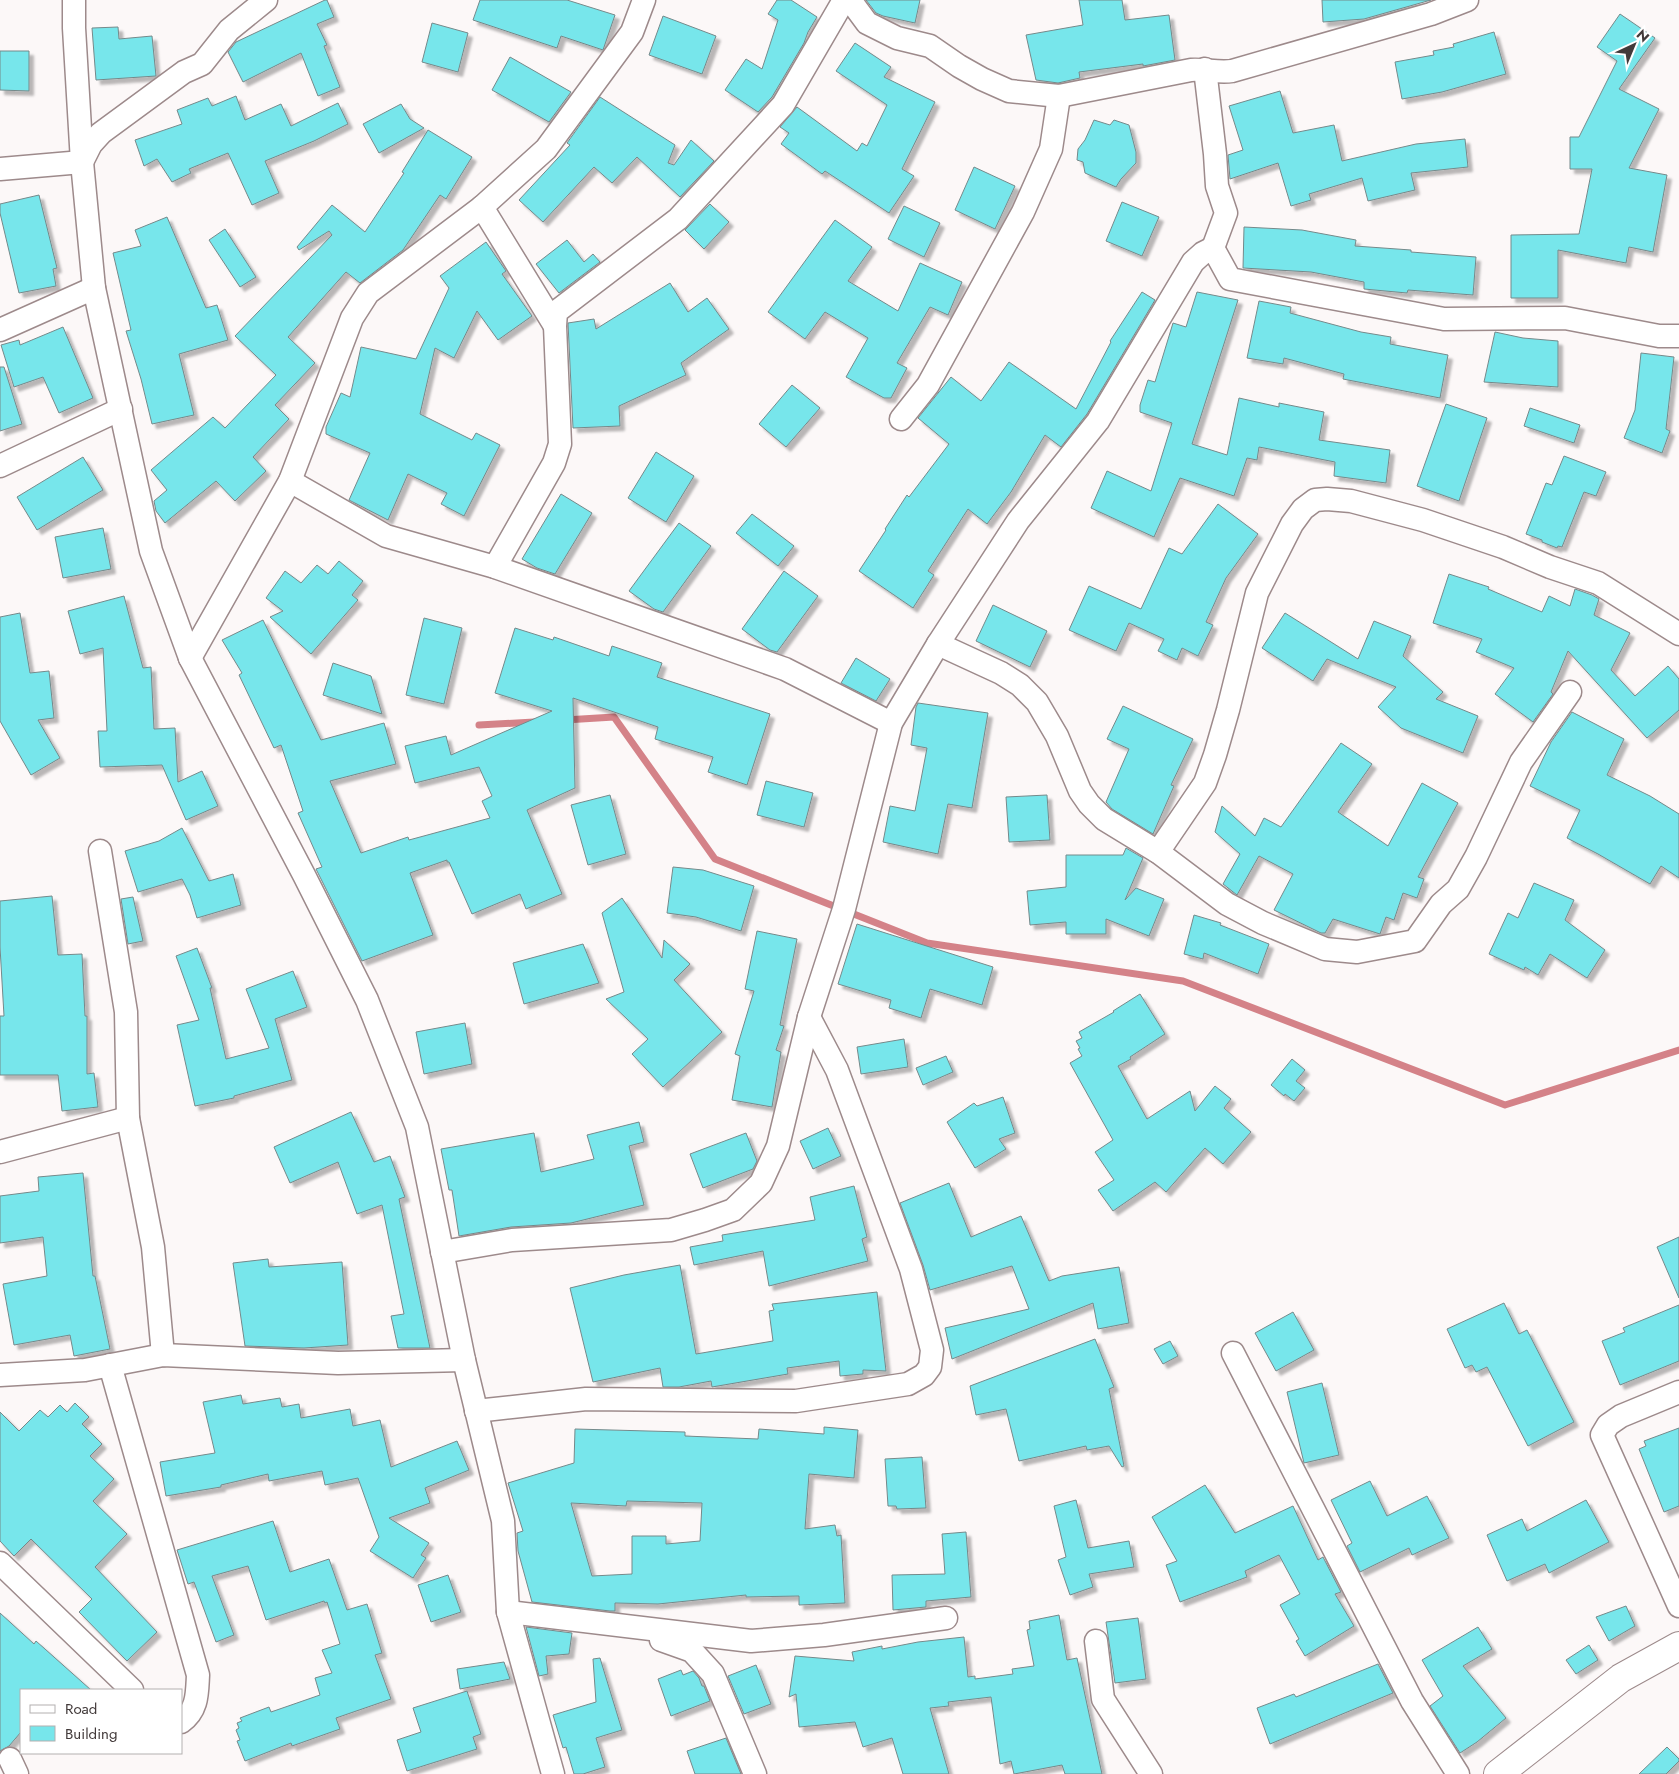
<svg xmlns="http://www.w3.org/2000/svg" width="1679" height="1774" font-family="Jost,sans-serif">
	<defs>
		<filter id="shadow"><feDropShadow dx="4.5" dy="4.5" stdDeviation="1" flood-color="#0004"/></filter>
	</defs>
	<rect width="100%" height="100%" fill="#fcf8f8"/>
	<g fill="none" stroke-linecap="round" stroke-linejoin="round">
		<g stroke="#d48288" stroke-width="7">
			<path d="M565 720 614 717 715 859 927 943 1183 981 1505 1105 1679 1050"/>
			<path d="M479 725 534 722"/>
		</g>
	</g>
	<g fill="#77e6eb" stroke="#75898a" fill-rule="evenodd" filter="url(#shadow)">
		<path d="M325 0H327L334 17 317 24 327 45 324 46 340 87 318 96 301 53 243 82 228 52 236 42Z"/>
		<path d="M480 0H567L615 15 603 50 561 36 557 48 473 20Z"/>
		<path d="M777 0H791L817 17 808 32 804 43 772 97 758 112 725 90 746 59 762 69 778 20 768 14Z"/>
		<path d="M866 0H920L915 23 883 16 876 13Z"/>
		<path d="M1079 0H1122L1125 20 1169 15 1175 60 1143 66V64L1079 72 1080 78 1058 83 1036 80 1026 35 1083 25Z"/>
		<path d="M1322 0H1431L1364 19 1323 22Z"/>
		<path d="M1620 14 1655 38 1619 89 1659 109 1629 168 1667 175 1653 252 1629 247 1626 263 1558 250V298H1511V235L1579 234 1592 169H1570V137H1579L1617 61 1597 47Z"/>
		<path d="M663 16 716 36 702 74 649 55Z"/>
		<path d="M432 23 468 33 458 72 422 62Z"/>
		<path d="M118 27 119 39 152 36 156 76 96 80 92 28Z"/>
		<path d="M1494 32 1506 74 1442 92 1402 99 1395 62 1434 55 1433 51 1454 47 1453 44Z"/>
		<path d="M855 43 891 67 884 77 935 102 902 169 914 176 889 213 825 171 822 174 781 144 789 133 780 127 797 107 857 151 862 143 867 146 887 105 836 71Z"/>
		<path d="M0 51H29V91L0 90Z"/>
		<path d="M510 57 571 92 549 122 492 90Z"/>
		<path d="M1280 91 1293 133 1334 125 1342 161 1416 144 1465 139 1468 167 1411 173 1415 190 1368 201 1362 178 1309 194 1311 200 1291 206 1278 163 1230 179 1228 155 1243 150 1229 106Z"/>
		<path d="M236 96 245 120 281 104 291 126 338 103 348 124 314 141 265 161 279 193 252 205 228 153 189 169 191 173 172 182 157 159 144 166 135 140 182 124 177 110 208 98 212 106Z"/>
		<path d="M600 97 675 145 668 163 674 165 691 140 714 161 680 197 637 157 612 183 594 167 543 222 519 200 570 145 567 143Z"/>
		<path d="M401 104 410 119 424 128 379 153 363 124Z"/>
		<path d="M1094 120 1110 125 1114 120 1129 125 1136 152V163L1121 179 1116 187 1085 173 1083 162 1077 160 1078 149 1085 140Z"/>
		<path d="M428 130 472 157 446 199 440 195 403 250 360 283 346 272 288 337 315 363 275 405 289 419 253 457 266 471 235 501 216 481 165 523 156 511 154 501 167 490 151 470 213 417 225 428 276 375 235 336 332 235 329 231 299 250 297 247 332 205 365 232 404 173 402 172Z"/>
		<path d="M974 167 1015 186 995 229 955 210Z"/>
		<path d="M39 195 57 268 53 269 56 286 19 293 0 213V204Z"/>
		<path d="M1122 202 1159 217 1142 256 1106 241Z"/>
		<path d="M710 204 729 222 704 249 685 230Z"/>
		<path d="M904 206 940 223 924 257 888 239Z"/>
		<path d="M167 217 206 308 217 305 228 340 179 354 194 415 152 424 141 379 126 331 131 330 113 253 141 246 135 230Z"/>
		<path d="M835 220 872 247 848 281 898 311 920 263 962 282 948 315 930 307 897 363 907 368 891 398H884L846 377 868 338 825 312 805 339 768 312Z"/>
		<path d="M1244 227 1302 230 1356 240 1355 246 1411 250V252L1476 257 1473 295 1408 290 1407 293 1364 289V282L1311 272 1243 268Z"/>
		<path d="M225 229 256 277 240 287 209 240Z"/>
		<path d="M567 240 584 262 593 254 600 262 559 293 536 264Z"/>
		<path d="M486 242 506 271 502 274 532 316 498 340 477 311 454 358 435 348 420 414 472 440 476 433 500 445 464 516 441 504 447 493 408 474 388 520 349 500 370 453 326 434V427L341 393 350 397 361 347 416 359 449 288 440 276Z"/>
		<path d="M670 283 688 312 707 298 729 329 681 363 686 375 619 406 620 426 573 428 568 323 594 319 596 329Z"/>
		<path d="M1142 292 1155 300 1087 414 1061 447 1045 435 1011 492 987 524 968 509 928 571 934 575 913 608 859 571 886 530 885 529 907 495 909 497 949 444 918 418 951 377 981 401 1009 362 1076 409 1111 342 1110 341Z"/>
		<path d="M1197 292 1238 300 1192 444 1227 455 1239 398 1279 407V403L1324 412 1319 440 1390 450 1386 483 1334 476 1335 462 1259 447 1257 460 1247 458 1234 496 1180 478 1154 537 1091 508 1107 471 1151 491 1172 423 1140 412V405L1148 380 1155 382 1173 323 1186 327Z"/>
		<path d="M1259 301 1291 307 1290 313 1361 332 1391 337 1390 344 1448 355 1440 398 1343 379 1344 374 1284 358 1283 364 1247 358Z"/>
		<path d="M63 327 93 398 59 413 43 377 14 387 1 345 19 340 20 345Z"/>
		<path d="M1495 332 1523 338 1558 341V387L1484 382Z"/>
		<path d="M1641 353 1674 357 1666 429 1670 431 1662 453 1624 438 1635 410Z"/>
		<path d="M0 367H4L22 424 0 431Z"/>
		<path d="M792 385 820 408 786 447 759 424Z"/>
		<path d="M1446 404 1487 418 1459 501 1417 486Z"/>
		<path d="M1530 408 1580 425 1574 443 1524 426Z"/>
		<path d="M656 452 694 476 666 522 628 498Z"/>
		<path d="M1564 456 1606 472 1596 496 1584 492 1562 547 1558 546 1557 548 1542 542V540L1526 534 1546 483 1552 485Z"/>
		<path d="M83 457 103 490 37 530 17 497Z"/>
		<path d="M561 494 592 513 555 574 537 568 522 559Z"/>
		<path d="M1218 504 1258 534 1226 578 1206 622 1213 625 1198 656 1182 648 1177 660 1158 651 1164 639 1129 623 1116 651 1069 630 1089 586 1141 609 1169 548 1182 554Z"/>
		<path d="M752 514 794 546 778 566 736 533Z"/>
		<path d="M679 523 711 546 663 612 654 609 629 591Z"/>
		<path d="M103 528 111 569 63 578 55 537Z"/>
		<path d="M339 561 363 581 352 595 358 600 311 654 270 617 283 611 266 598 285 571 301 583 317 565 328 574Z"/>
		<path d="M784 571 818 596 777 652 770 650 742 629Z"/>
		<path d="M1449 574 1489 587 1488 589 1542 612 1549 596 1570 606 1575 589 1592 595 1599 599 1594 615 1630 633 1611 670 1635 696 1668 666 1679 679V710L1647 738 1568 651 1551 692 1553 694 1533 722 1495 694 1514 668 1476 652 1482 639 1433 623Z"/>
		<path d="M124 596 143 668 151 667 154 729 175 728 178 782 202 771 218 806 186 820 162 765 100 767 98 731H107L103 648 80 654 68 611Z"/>
		<path d="M993 605 1047 631 1030 667 976 641Z"/>
		<path d="M20 613 30 673 49 671 54 718 38 720 60 758 31 775 0 721V617Z"/>
		<path d="M1285 613 1358 659 1374 621 1411 636 1403 656 1443 692 1436 699 1478 716 1463 753 1401 728 1378 707 1396 687 1327 659 1313 681 1262 648Z"/>
		<path d="M424 618 462 628 444 704 406 695Z"/>
		<path d="M263 620 321 740 384 723 396 764 330 781 361 853 408 837 409 840 490 818 482 801 492 796 479 767 415 783 405 746 446 736 451 755 552 711 495 693 515 628 553 640 554 637 609 656 612 646 662 663 657 677 770 714 747 785 708 772 713 757 655 739 658 727 573 698 575 788 527 810 562 894 526 909 520 894 472 914 449 862H447V860L410 873 433 935 362 961 316 869 322 867 298 813 303 811 281 745 274 748 239 675 242 673 222 640Z"/>
		<path d="M856 658 890 679 876 701 841 683Z"/>
		<path d="M333 663 371 676 382 714 323 695Z"/>
		<path d="M918 703 988 713 972 808 948 804 938 854 883 842 890 806 915 811 927 748 911 745 916 707Z"/>
		<path d="M1123 706 1193 739 1171 785 1174 786 1153 834 1112 809 1106 802 1129 749 1107 739Z"/>
		<path d="M1572 712 1624 739 1607 775 1650 796 1679 814V878L1661 866 1650 884 1598 854 1567 838 1580 810 1530 786 1551 742Z"/>
		<path d="M1341 743 1372 764 1338 812 1388 846 1422 783 1458 803 1418 877 1424 879 1417 898 1403 893 1394 920 1386 917 1380 934 1333 919 1325 933H1321L1274 910 1293 874 1259 856 1237 895 1223 884 1240 854 1215 832 1222 806 1255 836 1264 818 1281 827Z"/>
		<path d="M766 781 813 793 804 827 757 815Z"/>
		<path d="M610 795 626 854 588 865 571 805Z"/>
		<path d="M1047 795 1050 840 1009 842 1006 797Z"/>
		<path d="M182 828 209 881 233 874 241 905 197 918 190 895 182 879 138 892 125 851 159 841Z"/>
		<path d="M1126 848 1143 858 1125 900 1136 888 1164 899 1149 936 1106 919V934H1066V922L1030 925 1027 891 1066 887V855H1123Z"/>
		<path d="M673 867 703 870 754 886 741 931 696 917 667 913Z"/>
		<path d="M1534 883 1574 900 1565 920 1605 950 1587 978 1550 954 1538 975 1525 967 1524 970 1489 954 1508 913 1518 918Z"/>
		<path d="M52 896 58 955 82 954 85 1016H87V1074L94 1073 98 1107 62 1111 58 1075H0V1016H4L0 947V901Z"/>
		<path d="M133 897 143 941 128 944 121 899Z"/>
		<path d="M622 898 662 958 664 940 690 964 674 980 722 1032 663 1087 632 1054 648 1039 606 999 624 992 602 913Z"/>
		<path d="M1194 915 1221 923 1220 925 1269 944 1258 974 1204 953 1203 959 1184 954Z"/>
		<path d="M857 924 993 967 982 1005 930 989 921 1018 889 1008 891 1000 838 984Z"/>
		<path d="M757 931 797 939 780 1025 784 1026 776 1050 781 1052 772 1107 732 1100 740 1056 735 1054 754 991 745 989Z"/>
		<path d="M583 944 599 983 524 1004 513 963Z"/>
		<path d="M197 948 212 988H210L226 1059 269 1048 246 989 293 971 307 1007 275 1019 292 1080 234 1096V1098L195 1106 177 1025 199 1020 176 956Z"/>
		<path d="M1140 994 1165 1034 1130 1057 1131 1059 1118 1066 1147 1119 1190 1091 1195 1111 1215 1086 1231 1099 1224 1108 1251 1132 1223 1164 1205 1148 1166 1192 1155 1182 1113 1211 1098 1190 1114 1180 1095 1152 1113 1140 1070 1063 1082 1056 1078 1049 1080 1048 1076 1041 1082 1038 1079 1032 1114 1012 1113 1011Z"/>
		<path d="M465 1023 472 1064 424 1074 416 1032Z"/>
		<path d="M904 1039 908 1067 861 1074 857 1047Z"/>
		<path d="M946 1056 953 1072 923 1085 916 1068Z"/>
		<path d="M1292 1059 1305 1070 1296 1081 1305 1088 1294 1101 1285 1094 1284 1096 1271 1085Z"/>
		<path d="M1003 1097 1015 1133 999 1139 1006 1149 975 1168 947 1122 974 1103 977 1106Z"/>
		<path d="M351 1112 374 1162 390 1156 405 1197 399 1199 430 1348H398L391 1316 404 1314 382 1205 357 1214 338 1162 290 1183 274 1147Z"/>
		<path d="M639 1122 644 1142 629 1146 644 1205 571 1223 511 1227 459 1236 452 1190H449L441 1149 534 1133 541 1172 594 1159 587 1135Z"/>
		<path d="M828 1128 841 1156 813 1169 800 1141Z"/>
		<path d="M746 1133 757 1161 753 1169 703 1188 690 1154Z"/>
		<path d="M83 1173 93 1276H95L110 1349 74 1356 70 1335 14 1345 3 1284 47 1276 43 1237 0 1243V1196L39 1191 38 1177Z"/>
		<path d="M949 1183 971 1237 1021 1216 1049 1281 1062 1276 1119 1267 1129 1323 1098 1329 1093 1303 952 1359 945 1328 1029 1309 1012 1266 930 1290 923 1265 900 1203Z"/>
		<path d="M854 1186 867 1237 862 1239 868 1261 769 1286 763 1251 694 1265 690 1247 723 1241 722 1235 815 1220 810 1197Z"/>
		<path d="M1679 1237V1298L1657 1247Z"/>
		<path d="M268 1259 269 1267 342 1262 348 1345 304 1348 245 1346 233 1263Z"/>
		<path d="M680 1265 696 1354 773 1341 769 1311 774 1310 772 1304 877 1292 886 1371 863 1370V1374L840 1376 839 1361 787 1368 788 1374 712 1387 711 1381 679 1387H663L660 1368 593 1382 570 1288 624 1275Z"/>
		<path d="M1504 1303 1519 1334 1527 1330 1574 1422 1528 1446 1487 1367 1476 1372 1472 1365 1465 1368 1447 1329Z"/>
		<path d="M1679 1305V1361L1620 1385 1602 1341 1625 1332 1623 1328Z"/>
		<path d="M1293 1312 1314 1350 1276 1371 1255 1333Z"/>
		<path d="M1095 1339 1114 1387 1109 1389 1124 1466 1122 1467 1109 1446 1087 1450 1086 1446 1019 1461 1006 1409 976 1415 970 1386Z"/>
		<path d="M1170 1341 1178 1356 1163 1364 1154 1349Z"/>
		<path d="M1322 1383 1339 1455 1304 1463 1287 1392Z"/>
		<path d="M241 1395 243 1404 280 1398 282 1407 299 1404 301 1418 350 1409 353 1426 380 1420 391 1467 457 1441 469 1470 425 1488 430 1503 389 1518 429 1543 421 1555 426 1558 413 1578 370 1551 379 1537 358 1478 325 1485 322 1471 269 1481 268 1474 221 1485V1487L166 1496 160 1462 215 1453 203 1402Z"/>
		<path d="M75 1403 89 1417 82 1424 102 1444 90 1456 114 1479 93 1501 127 1534 95 1567 157 1632 127 1661 79 1612 92 1599 31 1539 14 1556 0 1541V1412L19 1431 40 1410 48 1417 60 1405 67 1412Z"/>
		<path d="M824 1427 858 1430 854 1478 809 1474 805 1529 835 1525 837 1536 841 1535 845 1603 799 1605V1596L746 1597V1595L658 1604 615 1603V1611H610L532 1602 518 1551 517 1533 523 1531 508 1483 574 1463 575 1429 685 1432V1436L758 1439 759 1429 824 1434ZM627 1501 702 1503 700 1541 666 1544V1536H632V1574L592 1576 571 1503 626 1506Z"/>
		<path d="M1679 1428V1506L1664 1512 1639 1449 1646 1446 1644 1441Z"/>
		<path d="M922 1457 926 1508 897 1509 896 1506H888L885 1459Z"/>
		<path d="M1370 1481 1387 1516 1427 1496 1449 1538 1412 1555 1409 1548 1360 1572 1347 1546 1352 1543 1331 1500Z"/>
		<path d="M1205 1485 1235 1533 1293 1506 1318 1560 1323 1557 1341 1592 1335 1594 1354 1626 1305 1656 1296 1641 1299 1639 1280 1605 1300 1594 1279 1555 1245 1571 1247 1577 1180 1602 1166 1565 1177 1561 1152 1517Z"/>
		<path d="M1076 1500 1088 1548 1129 1541 1134 1567 1089 1574 1093 1587 1070 1595 1058 1560 1066 1557 1054 1506Z"/>
		<path d="M1586 1500 1609 1542 1549 1573 1545 1564 1507 1581 1487 1535 1522 1519 1527 1531Z"/>
		<path d="M273 1521 290 1572 329 1559 347 1610 367 1604 382 1653 375 1655 391 1699 336 1718 340 1729 292 1746 291 1743 245 1761 237 1741 240 1740 236 1730 239 1728 237 1723 242 1721 240 1718 269 1707 271 1712 320 1695 315 1678 332 1673 322 1650 340 1644 327 1602 325 1603 324 1601 266 1620 248 1566 212 1576 234 1635 216 1642 194 1582 188 1584 177 1550Z"/>
		<path d="M966 1532 971 1597 926 1601V1607L893 1610 892 1575 945 1574 942 1534Z"/>
		<path d="M448 1575 461 1612 431 1622 418 1585Z"/>
		<path d="M1626 1606 1635 1626 1609 1641 1596 1617Z"/>
		<path d="M0 1613 34 1644 36 1641 91 1690H21V1732L9 1746 0 1751Z"/>
		<path d="M1059 1615 1067 1660 1077 1658 1102 1774H1065L1062 1765 1014 1774 1011 1761 1000 1764 991 1697 948 1702 949 1706 930 1708 949 1774H903L892 1738 863 1747 855 1722 799 1727 796 1694 789 1697 795 1656 854 1661 852 1652 882 1646V1649L918 1642 964 1637 968 1677 975 1676V1679L1013 1674 1012 1669 1034 1666 1027 1630 1030 1629 1029 1621Z"/>
		<path d="M1138 1618 1146 1679 1115 1683 1106 1622Z"/>
		<path d="M526 1627 572 1633 569 1654 546 1656 548 1674 539 1676Z"/>
		<path d="M1478 1627 1492 1649 1463 1666 1506 1718 1477 1742 1460 1753 1430 1706 1443 1696 1422 1660Z"/>
		<path d="M1589 1645 1598 1660 1576 1674 1566 1660Z"/>
		<path d="M600 1658 622 1730 596 1738 605 1767 583 1774H574L566 1747 563 1748 553 1715 596 1702 593 1659Z"/>
		<path d="M504 1662 510 1679 460 1689 457 1669Z"/>
		<path d="M1378 1664 1393 1693 1270 1744 1257 1708 1294 1694 1296 1697Z"/>
		<path d="M756 1665 771 1704 744 1714 728 1676Z"/>
		<path d="M681 1670 683 1675 693 1671 699 1678 702 1686H704L710 1701 671 1716 658 1679Z"/>
		<path d="M467 1691 481 1734 473 1737 477 1749 407 1771 397 1740 421 1732 413 1708Z"/>
		<path d="M726 1738 741 1774H695L687 1751Z"/>
		<path d="M1667 1747 1679 1759V1761L1666 1774H1639Z"/>
	</g>
	<g fill="none" stroke-linecap="round" stroke-linejoin="round">
		<defs>
			<g id="minor">
				<path d="M74 0V28L82 162 94 288 151 551 190 658 304 875 367 1000 417 1127 464 1360 503 1521 508 1612 553 1774"/>
				<path d="M850 0 867 23 897 38 930 46 959 66 982 79 1009 91 1059 96 1191 70C1205 69 1218 73 1232 71L1431 14 1467 0"/>
				<path d="M1205 69 1215 154 1217 186 1226 213 1213 248"/>
				<path d="M0 169 82 162 91 144 101 133 184 72 202 64 229 30 266 0"/>
				<path d="M482 207 555 326"/>
				<path d="M0 330 94 288"/>
				<path d="M901 419 928 385 1023 212 1051 149 1059 96"/>
				<path d="M0 466 121 409"/>
				<path d="M290 481 386 536 495 567 785 669 891 723"/>
				<path d="M495 567 554 463 560 444 555 326 556 312 678 219 783 105 844 0"/>
				<path d="M938 644 1001 673 1020 685 1037 702 1057 736 1080 791 1089 804 1104 819 1158 852 1227 904 1263 923 1325 949 1357 952 1415 941 1441 904 1458 889 1476 857 1521 762 1570 692"/>
				<path d="M190 658 290 481 352 318 368 293 482 207 546 149 632 32 644 0"/>
				<path d="M100 851 126 1012 128 1118 153 1247 163 1355"/>
				<path d="M1158 852 1205 783 1215 755 1228 710 1257 593 1292 524 1303 509 1315 500 1327 499 1351 501 1423 520 1503 547 1550 567 1598 583 1679 634"/>
				<path d="M0 1152 128 1118"/>
				<path d="M442 1252 512 1240 671 1230 705 1220 733 1210 761 1183 778 1146 809 1017 844 909 891 723 938 644 1018 521 1098 421 1193 262 1203 253 1213 248 1230 279 1444 319 1565 318 1659 336H1679"/>
				<path d="M1233 1353 1412 1701 1458 1774"/>
				<path d="M110 1365 198 1675C197 1693 198 1710 181 1722"/>
				<path d="M0 1375 85 1370 163 1355 338 1363 464 1360"/>
				<path d="M1679 1392 1621 1416 1608 1425 1602 1435 1679 1606"/>
				<path d="M476 1411 586 1399 796 1401 908 1384 924 1375 930 1367 932 1350 911 1269 837 1070 809 1017"/>
				<path d="M0 1563 132 1690"/>
				<path d="M508 1612 751 1641 824 1635 946 1618"/>
				<path d="M661 1640 692 1651 713 1674 755 1774"/>
				<path d="M1096 1641 1103 1699 1151 1774"/>
				<path d="M10 1759 17 1774"/>
			</g>
			<path id="tertiary" d="M1498 1774 1621 1678 1679 1646"/>
		</defs>
		<use href="#minor" stroke="#9d8a8b" stroke-width="25"/>
		<use href="#tertiary" stroke="#9d8a8b" stroke-width="30"/>
		<use href="#minor" stroke="#fff" stroke-width="22"/>
		<use href="#tertiary" stroke="#fff" stroke-width="28"/>
	</g>
	<rect x="20" y="1689" width="162" height="65" fill="#ffffff" stroke="#b3b0b0"/>
	<rect x="30" y="1705" width="25" height="8" fill="#ffffff" stroke="#b3b0b0"/>
	<text x="65" y="1714" font-size="15" fill="#423a3a">Road</text>
	<rect x="30" y="1726" width="25" height="15" fill="#77e6eb" stroke="#b3b0b0"/>
	<text x="65" y="1739" font-size="15" fill="#423a3a">Building</text>
	<g transform="translate(1634 45) rotate(44)" stroke="#ffffff" stroke-width="4" paint-order="stroke">
	<path d="M0-4L9 19L0 12L-9 19Z" fill="#423a3a"/>
	<text y="-8" font-size="14" font-weight="bold" text-anchor="middle" fill="#423a3a">N</text>
	</g>
</svg>
